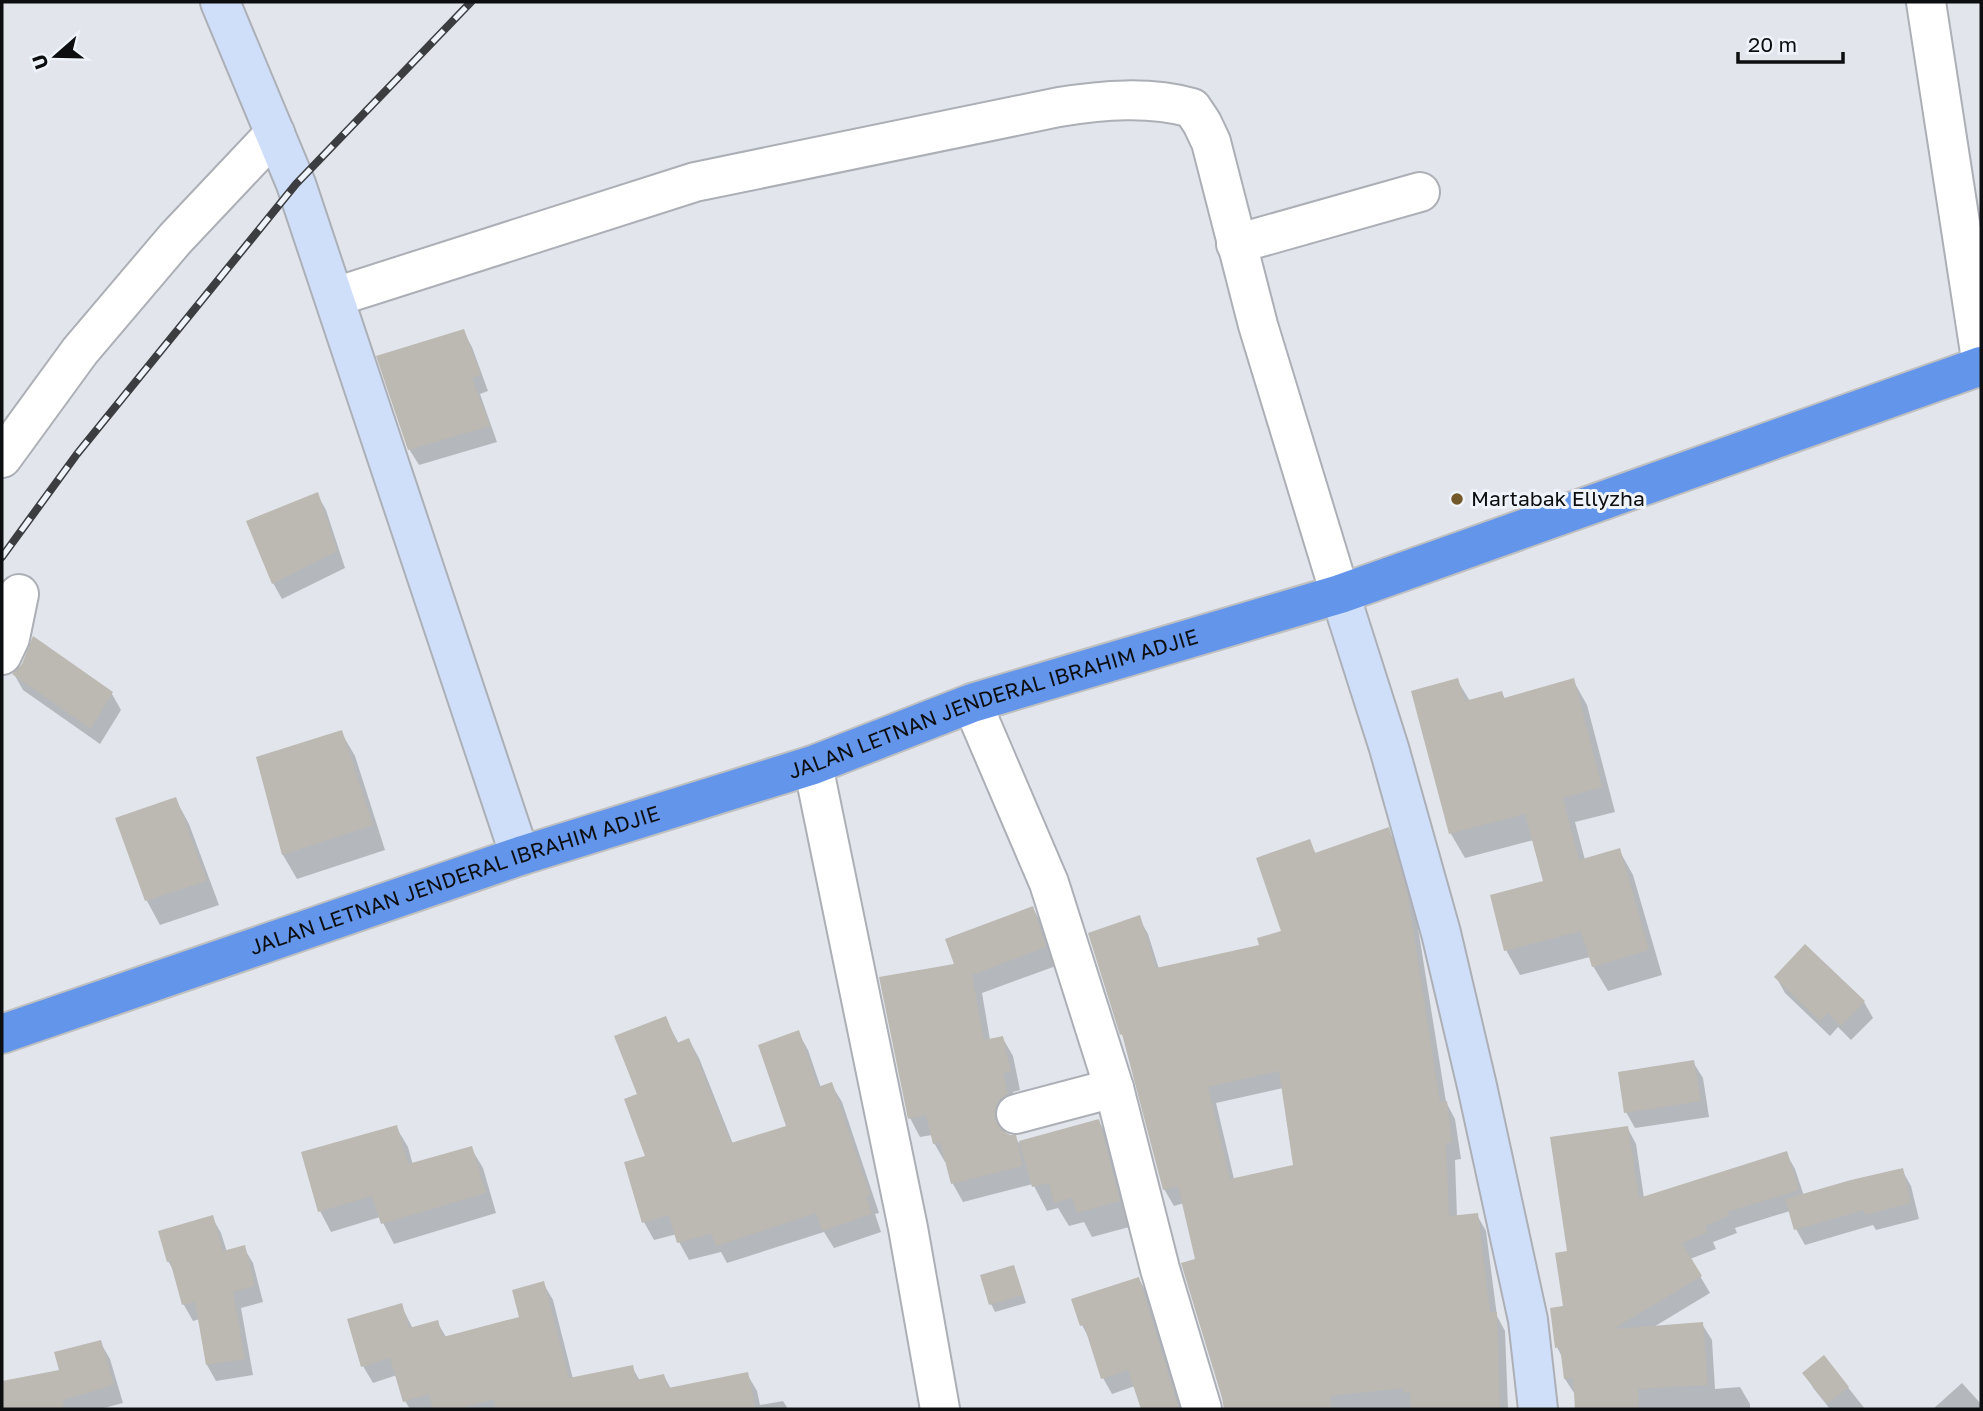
<svg xmlns="http://www.w3.org/2000/svg" width="1983" height="1411" font-family="'Golos Text',sans-serif">
	<rect width="100%" height="100%" fill="#e2e6ec"/>
	<g fill="#0003" fill-rule="evenodd">
		<path d="M463 331 472 347 488 391 480 394 497 442 419 465 409 449Z"/>
		<path d="M317 494 326 510 345 568 282 599 273 583Z"/>
		<path d="M33 639 112 694 121 710 100 744 23 690 14 674 23 665Z"/>
		<path d="M1457 680 1470 701 1502 693 1505 699 1573 680 1587 705 1615 812 1575 822 1585 860 1619 850 1633 875 1662 975 1608 991 1593 966 1590 957 1520 975 1506 950 1545 882 1534 840 1465 858 1451 834 1413 692Z"/>
		<path d="M341 732 355 756 385 850 297 879 283 855 258 758Z"/>
		<path d="M176 800 189 824 219 905 160 925 147 901 117 819Z"/>
		<path d="M1388 829 1397 846 1415 909 1446 1102 1455 1119 1461 1159 1455 1160 1457 1217 1477 1215 1486 1231 1497 1316 1505 1331 1508 1409H1225L1197 1260 1184 1203 1174 1206 1164 1189 1125 1040 1122 1034 1139 918 1148 934 1159 969 1261 946 1283 932 1309 841 1316 854ZM1283 1088 1295 1166 1234 1179 1216 1103Z"/>
		<path d="M1033 908 1043 927 1056 966 982 993 990 1040 1002 1037 1013 1056 1020 1090 1013 1092 1017 1113 1005 1127V1134L1015 1137 1019 1143 1099 1121 1112 1146 1133 1226 1092 1237 1084 1222 1069 1226 1058 1208 1047 1211 1033 1184 963 1202 953 1184 947 1161 945 1162 934 1143 932 1135 920 1137 910 1118 956 965Z"/>
		<path d="M1776 977 1864 1002 1873 1018 1851 1040 1838 1027 1830 1036 1785 993Z"/>
		<path d="M665 1018 679 1044 689 1040 699 1058 733 1144 788 1127 798 1032 808 1050 821 1088 831 1084 842 1102 879 1213 875 1214 881 1232 834 1248 824 1232 727 1263 721 1252 689 1260 679 1242 677 1234 654 1240 644 1222 648 1157 639 1095Z"/>
		<path d="M1693 1062 1703 1078 1709 1117 1635 1128 1626 1112Z"/>
		<path d="M396 1127 408 1147 413 1165 471 1148 483 1168 496 1213 394 1244 380 1217 331 1232 320 1211Z"/>
		<path d="M1627 1127 1636 1144 1644 1198 1786 1153 1795 1169 1804 1196 1902 1170 1911 1186 1919 1219 1876 1230 1873 1225 1805 1245 1796 1229 1790 1211 1735 1228 1737 1233 1713 1242 1716 1249 1690 1259 1710 1293 1652 1328 1702 1324 1712 1340 1715 1389 1740 1387 1750 1404V1409H1576V1396L1565 1379 1563 1359 1557 1347 1565 1308 1569 1253Z"/>
		<path d="M212 1217 221 1233 227 1252 244 1248 253 1263 263 1302 241 1308 253 1375 216 1381 207 1365 200 1319 193 1321 184 1305 175 1273 168 1261Z"/>
		<path d="M1013 1267 1017 1275 1026 1303 995 1312 991 1304Z"/>
		<path d="M1139 1279 1148 1295 1182 1409H1142L1135 1386 1112 1394 1103 1378 1091 1342 1082 1325Z"/>
		<path d="M543 1283 553 1300 573 1379 632 1367 640 1381 664 1376 671 1389 747 1374 757 1391 760 1405 783 1401 788 1409H410L405 1401 397 1375 373 1383 363 1366 401 1305 413 1329 437 1322 446 1337 521 1318Z"/>
		<path d="M100 1342 110 1359 123 1403 100 1409H4L2 1383 62 1372Z"/>
		<path d="M1824 1357 1865 1409H1830L1814 1389 1804 1373Z"/>
		<path d="M1962 1383 1981 1404V1409H1933Z"/>
	</g>
	<g fill="#bcb8b2" fill-rule="evenodd">
		<path d="M464 329 481 375 472 378 490 426 408 450 376 356Z"/>
		<path d="M318 492 337 551 272 584 246 521Z"/>
		<path d="M33 636 113 692 91 729 12 674 22 664Z"/>
		<path d="M1458 678 1465 701 1502 691 1504 698 1574 678 1602 787 1563 798 1579 860 1620 848 1649 950 1592 967 1581 931 1504 951 1490 895 1543 881 1525 814 1449 834 1411 691Z"/>
		<path d="M342 730 373 825 282 855 256 757Z"/>
		<path d="M176 797 207 881 145 901 115 818Z"/>
		<path d="M1389 827 1407 891 1440 1102 1447 1101 1452 1143H1446L1449 1216 1478 1213 1490 1312H1497L1500 1409H1411L1410 1392 1403 1393V1388L1330 1396 1332 1409H1224L1222 1398 1181 1263 1195 1259 1178 1186 1163 1190 1122 1034 1120 1035 1088 933 1140 915 1156 968 1259 945 1257 938 1281 931 1256 858 1310 839 1315 853ZM1279 1071 1293 1165 1230 1179 1208 1087Z"/>
		<path d="M1033 906 1046 947 972 975 984 1040 1003 1036 1011 1072 1003 1073 1008 1094 1000 1099 995 1108V1119L1001 1130 1010 1135H1016L1023 1166 951 1184 940 1142 933 1144 926 1115 908 1119 879 977 954 964 945 939Z"/>
		<path d="M1805 944 1865 1001 1841 1026 1828 1013 1820 1021 1774 977Z"/>
		<path d="M666 1016 677 1043 689 1038 731 1143 786 1126 758 1045 799 1030 818 1087 832 1082 870 1195 866 1196 872 1214 822 1231 816 1213 716 1246 711 1234 677 1243 669 1215 642 1223 624 1162 645 1156 624 1099 637 1094 614 1036Z"/>
		<path d="M1694 1060 1701 1101 1624 1113 1618 1072Z"/>
		<path d="M1099 1119 1120 1201 1077 1213 1072 1198 1054 1203 1049 1183 1032 1187 1019 1141Z"/>
		<path d="M397 1125 408 1164 472 1146 486 1193 381 1224 372 1196 318 1212 301 1152Z"/>
		<path d="M1628 1126 1639 1198 1787 1151 1799 1190 1727 1212 1729 1216 1705 1226 1708 1232 1682 1243 1702 1276 1613 1329 1703 1322 1708 1385 1638 1389 1639 1409H1575L1573 1378 1564 1379 1560 1347 1555 1348 1550 1308 1563 1306 1555 1253 1567 1251 1550 1137Z"/>
		<path d="M1903 1168 1911 1203 1865 1215 1864 1210 1794 1230 1785 1199 1851 1180Z"/>
		<path d="M213 1215 223 1251 245 1245 255 1286 233 1292 245 1359 206 1365 195 1302 182 1305 170 1261 167 1262 158 1231Z"/>
		<path d="M1014 1265 1023 1295 989 1305 980 1275Z"/>
		<path d="M1139 1277 1179 1409H1141L1128 1370 1101 1379 1084 1325 1080 1326 1071 1299Z"/>
		<path d="M544 1281 569 1378 633 1365 636 1380 664 1374 668 1388 748 1372 756 1409H496L494 1399 459 1409H433L429 1394 403 1402 390 1358 361 1367 347 1319 402 1303 409 1328 438 1320 443 1337 519 1317 512 1290Z"/>
		<path d="M101 1340 114 1385 63 1400 64 1409H2V1381L59 1370 54 1352Z"/>
		<path d="M1824 1355 1849 1387 1827 1404 1802 1373Z"/>
	</g>
	<g fill="none" stroke-linecap="round" stroke-linejoin="round">
		<defs>
			<g id="street">
				<path d="M1926 2 1981 359"/>
				<path d="M1236 244 1420 192"/>
				<path d="M335 297 695 182 1059 107C1103 100 1149 96 1192 108L1202 123 1211 142 1258 325 1340 594"/>
				<path d="M2 458 80 351 175 239 275 133"/>
				<path d="M2 655 10 638 19 594"/>
				<path d="M972 703 1049 883 1114 1088 1160 1269 1202 1409"/>
				<path d="M813 765 908 1228 940 1409"/>
				<path d="M1016 1114 1114 1088"/>
			</g>
			<g id="secondary">
				<path d="M220 2 296 184 520 856"/>
				<path d="M1340 594 1389 748 1441 933 1477 1086 1528 1320 1538 1409"/>
			</g>
			<g id="highway">
				<path id="s1" d="M2 1034 520 856 813 765 972 703 1340 594 1981 366"/>
			</g>
		</defs>
		<use href="#street" stroke="#acafb6" stroke-width="42"/>
		<use href="#secondary" stroke="#acafb6" stroke-width="42"/>
		<use href="#highway" stroke="#c0c0c1" stroke-width="42"/>
		<use href="#street" stroke="#fff" stroke-width="38"/>
		<use href="#secondary" stroke="#d0dff9" stroke-width="38"/>
		<use href="#highway" stroke="#6395eb" stroke-width="38"/>
		<defs>
			<path id="rail" d="M2 557 77 454 296 184 471 2"/>
		</defs>
		<use href="#rail" stroke="#3c3d40" stroke-width="8"/>
		<use href="#rail" stroke="#eff3fa" stroke-width="5" stroke-dasharray="16" stroke-linecap="butt"/>
	</g>
	<circle fill="#73582a" stroke="#eff3fa" stroke-width="2.5" cx="1457" cy="499" r="7"/>
	<g text-anchor="middle" stroke-width="6" stroke-linejoin="round" paint-order="stroke">
		<g font-size="21" fill="#0d0e10" stroke="#eff3fa" text-anchor="start">
			<text x="1471" y="506">Martabak Ellyzha</text>
		</g>
		<g font-size="21" fill="#0d0e10" stroke="#eff3fa">
			<text dy="7" stroke="none"><textPath href="#s1" startOffset="1045">JALAN LETNAN JENDERAL IBRAHIM ADJIE</textPath></text>
			<text dy="7" stroke="none"><textPath href="#s1" startOffset="478">JALAN LETNAN JENDERAL IBRAHIM ADJIE</textPath></text>
		</g>
	</g>
	<rect width="1983" height="1411" fill="none" stroke="#0d0e10" stroke-width="7"/>
	<g transform="translate(56 56) rotate(250)" stroke="#eff3fa" stroke-width="5" paint-order="stroke">
	<path d="M0-5L12 26L0 18L-12 26Z" fill="#0d0e10"/>
	<text y="-10" font-size="19" font-weight="bold" text-anchor="middle" fill="#0d0e10">U</text>
	</g>
	<path d="M1738 52v10h105v-10" fill="none" stroke="#0d0e10" stroke-width="3.5"/>
	<text x="1748" y="52" font-size="21" fill="#0d0e10" stroke="#eff3fa" stroke-width="5" paint-order="stroke">20 m</text>
</svg>
